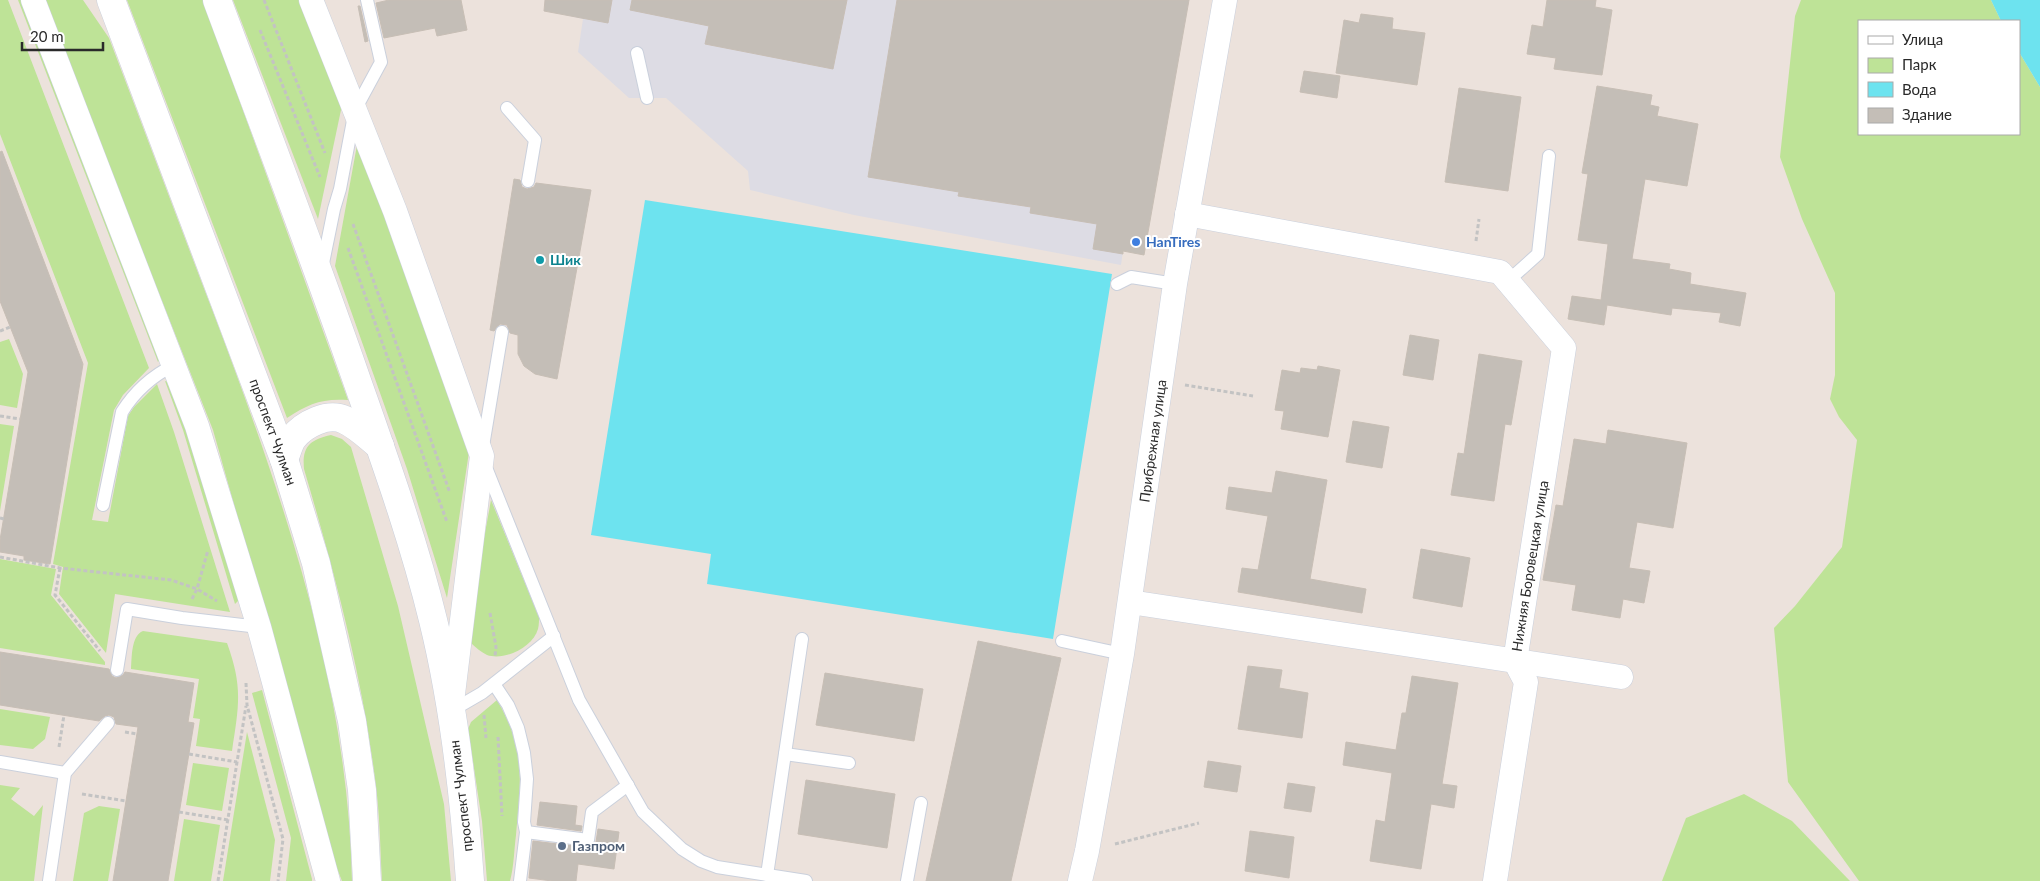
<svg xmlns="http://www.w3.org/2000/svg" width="2040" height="881" font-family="Lato,sans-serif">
	<rect width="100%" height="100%" fill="#ece2dc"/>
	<path fill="#dddce4" d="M568 0H1189L1154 197 1123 251 1121 265 854 215 750 190 748 171 666 98H629L578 52 583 19 565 15Z"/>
	<g fill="#bee397">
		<path d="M0 0H8L149 368 123 395 114 410 92 520 108 522 128 416 134 407 157 384 174 432 230 612 115 594 106 653 59 594 63 567 53 564 88 363 0 134Z"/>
		<path d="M18 0H24L160 359 158 362Z"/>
		<path d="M43 0H83L109 38C144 129 178 221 213 312 282 494 348 683 352 881H342L336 866 213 430Z"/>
		<path d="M127 0H203L348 400C322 398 308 404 287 418Z"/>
		<path d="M233 0H302L340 95 341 110 318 219Z"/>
		<path d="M1801 0H1991L2001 21H1859V134H2019V52L2040 87V881H1859L1788 782 1774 628 1795 606 1842 547 1857 440 1839 417 1830 399 1835 375V293L1802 219 1780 157 1795 16Z"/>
		<path d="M357 145 364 154 469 452 447 598 407 469 335 266Z"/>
		<path d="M9 339 23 374 17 408 0 405V342Z"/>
		<path d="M165 381 172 383 239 600 235 604 183 430Z"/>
		<path d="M0 424 14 426 0 511Z"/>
		<path d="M331 435 342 439 351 447 398 606 444 804 451 881H382C380 847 380 813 375 779 362 674 334 571 304 469 302 447 309 440 331 435Z"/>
		<path d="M491 500 539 617C539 621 539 625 538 629 533 647 505 661 487 655 481 652 476 648 471 643L470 615Z"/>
		<path d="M0 559 56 569 51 595 105 662V665L0 648Z"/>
		<path d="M143 631 227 643C243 687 239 706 232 751L196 746 200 719 193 718 199 679 131 669C132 657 131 636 143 631Z"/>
		<path d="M262 690 312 879V881H286L291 838 252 693Z"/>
		<path d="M497 700C526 749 521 780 516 835 514 850 514 867 510 881H487L482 821 468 729 471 722Z"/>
		<path d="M0 709 50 717 45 739 33 749 0 745Z"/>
		<path d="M247 732 275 840 270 881H223Z"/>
		<path d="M193 763 229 768 222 811 186 805Z"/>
		<path d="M0 785 20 788 11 799 34 816 43 805 34 881H0Z"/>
		<path d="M1744 794 1792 821 1850 881H1662L1686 818Z"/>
		<path d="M99 806 120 809 108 881H73L84 813Z"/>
		<path d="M184 819 220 825 211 881H174Z"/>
	</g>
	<g fill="#6de3ef">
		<path d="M1991 0H2040V87L2019 52V21H2001Z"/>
		<path d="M645 200 1112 274 1053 639 707 584 711 554 591 535Z"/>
	</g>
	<g fill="#c4beb7" stroke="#c7beb5">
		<path d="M389 0H461L467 30 437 36 435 28 384 38 376 3Z"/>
		<path d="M545 0H612L608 23 544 11Z"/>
		<path d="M632 0H847L833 69 705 44 709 26 630 10Z"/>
		<path d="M897 0H1189L1144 255 1123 251V254L1093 249 1097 224 1030 213 1031 207 958 196 959 192 868 177Z"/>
		<path d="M1547 0H1596L1595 7 1612 10 1602 75 1554 69 1556 58 1527 54 1532 25 1543 27Z"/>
		<path d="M358 6H360L368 41 365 42Z"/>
		<path d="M1361 14 1393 18 1392 29 1425 33 1417 85 1336 73 1344 20 1359 23Z"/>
		<path d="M1304 71 1340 76 1337 98 1300 92Z"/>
		<path d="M1597 86 1652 95 1650 105 1659 107 1657 116 1698 124 1687 186 1645 179 1632 259 1670 264 1669 269 1691 273 1690 284 1746 293 1740 326 1719 322 1721 313 1672 308 1671 315 1607 305 1604 325 1568 319 1572 296 1601 300 1608 244 1578 240 1588 174 1582 173Z"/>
		<path d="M1459 88 1521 97 1508 191 1445 182Z"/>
		<path d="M2 151 83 364 50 564 24 560V556L0 552V540L28 372 0 301V152Z"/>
		<path d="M514 179 520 180 522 187 527 189 534 187 536 183 591 190 557 379 535 374 524 366 518 354V335L510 333 507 325 500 324 494 331 490 330Z"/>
		<path d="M1410 335 1439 340 1433 380 1403 375Z"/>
		<path d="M1479 354 1522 361 1511 425 1505 424 1494 501 1451 495 1458 453 1464 454Z"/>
		<path d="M1318 366 1340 370 1328 437 1281 429 1284 411 1275 410 1282 370 1300 373 1301 368 1317 370Z"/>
		<path d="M1353 421 1389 427 1382 468 1346 462Z"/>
		<path d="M1608 430 1687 443 1673 528 1637 522 1629 568 1650 571 1644 603 1623 599 1620 618 1572 610 1576 585 1543 580 1556 505 1563 506 1574 439 1606 444Z"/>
		<path d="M1276 471 1327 480 1310 579 1366 589 1362 613 1238 592 1242 568 1258 570 1268 516 1226 509 1229 487 1272 493Z"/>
		<path d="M1421 549 1470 558 1462 607 1413 598Z"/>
		<path d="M978 641 1061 658 1011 881H926Z"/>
		<path d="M0 652 109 669 112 676 116 678 123 675 125 672 194 683 188 722 194 723 168 881H113L138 727 116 724 114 717 109 715 105 716 99 721 0 705Z"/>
		<path d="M1248 666 1282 670 1279 688 1308 693 1302 738 1238 729Z"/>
		<path d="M825 673 923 689 914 741 816 725Z"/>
		<path d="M1412 676 1458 683 1442 784 1457 786 1454 808 1431 804 1421 869 1370 861 1376 820 1385 822 1392 773 1343 765 1346 742 1396 750 1402 713H1406Z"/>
		<path d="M1208 761 1241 766 1237 792 1204 787Z"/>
		<path d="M806 780 895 794 887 848 798 834Z"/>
		<path d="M1288 783 1315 787 1311 812 1284 808Z"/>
		<path d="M540 802 577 806 575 825 582 826 581 831 537 825Z"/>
		<path d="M598 829 619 832 614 869 578 864 576 881H552L529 878 533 841 591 848 596 842Z"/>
		<path d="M1250 831 1294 837 1289 878 1245 871Z"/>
	</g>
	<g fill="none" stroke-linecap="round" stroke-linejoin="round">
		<defs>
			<g id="lane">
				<path d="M637 53 647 98"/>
				<path d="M507 108 535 140 528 181"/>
				<path d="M322 268 334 209 340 189 355 110 381 62 367 0"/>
				<path d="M1508 281 1538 254 1549 156"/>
				<path d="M1117 284 1131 277 1175 284"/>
				<path d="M483 446 502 332"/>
				<path d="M485 465 579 700 643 812 682 849 701 861 717 867 806 881"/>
				<path d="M103 505 122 412C135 391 152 376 174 365"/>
				<path d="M1062 641 1122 654"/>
				<path d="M117 670 127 609 182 618 259 627"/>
				<path d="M494 684 508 705 518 728 524 753 527 779 524 822 526 832 520 881"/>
				<path d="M451 711 482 693 554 636"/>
				<path d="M785 754 849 763"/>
				<path d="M0 762 65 773"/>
				<path d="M526 832 588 840 592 812 628 785"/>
				<path d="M767 875 802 639"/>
				<path d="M49 881 65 773 108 723"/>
				<path d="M907 881 921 803"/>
			</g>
			<g id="street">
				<path d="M33 0 197 426 259 627 328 881"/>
				<path d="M311 0 395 211 482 456 453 694"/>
				<path d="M1187 214 1500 272 1564 348 1515 661 1526 682 1495 881"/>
				<path d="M1130 602 1621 677"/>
				<path d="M1080 881 1087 851 1122 654 1175 284 1225 0"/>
			</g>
			<g id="secondary">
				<path d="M111 0 284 459 316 563 352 721 362 790 367 881"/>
				<path d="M217 0C264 126 312 251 356 378 384 458 413 538 433 620 454 705 464 794 470 881"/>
				<path d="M284 459C287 453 289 443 293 438 304 424 328 412 345 420 358 426 369 437 380 446"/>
			</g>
		</defs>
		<use href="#lane" stroke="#cad0dc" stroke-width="14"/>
		<use href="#street" stroke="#cad0dc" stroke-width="25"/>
		<use href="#secondary" stroke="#cad0dc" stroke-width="29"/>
		<g stroke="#c3c3c3" stroke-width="3" stroke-dasharray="4 2.5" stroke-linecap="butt">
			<path d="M264 0 325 153"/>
			<path d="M260 30 320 177"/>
			<path d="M353 224 450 493"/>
			<path d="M1476 241 1479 219"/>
			<path d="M348 248 447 522"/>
			<path d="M0 331 10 327"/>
			<path d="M1185 385 1253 396"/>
			<path d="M0 416 20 419"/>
			<path d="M0 518 4 519"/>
			<path d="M0 557 60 568 171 580 197 589 217 601"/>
			<path d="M60 568 55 595 100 651"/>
			<path d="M192 599 197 589 208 550"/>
			<path d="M490 613 496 647 495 656"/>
			<path d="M246 683 247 705 283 839 278 881"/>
			<path d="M484 715 486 738"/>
			<path d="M125 732 137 734"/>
			<path d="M498 737 502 816"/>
			<path d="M59 747 64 715"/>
			<path d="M189 754 237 762"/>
			<path d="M82 794 126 801"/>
			<path d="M179 812 228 820"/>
			<path d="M1115 844 1199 823"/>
			<path d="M218 881 246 706"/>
		</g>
		<use href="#lane" stroke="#fff" stroke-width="12"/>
		<use href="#street" stroke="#fff" stroke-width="24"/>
		<use href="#secondary" stroke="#fff" stroke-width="28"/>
	</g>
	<circle fill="#3f7fe0" stroke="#fff" stroke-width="2" cx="1136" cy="242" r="5"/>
	<circle fill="#0f9aa8" stroke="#fff" stroke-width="2" cx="540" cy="260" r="5"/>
	<circle fill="#5c6f8a" stroke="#fff" stroke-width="2" cx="562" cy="846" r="5"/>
	<g text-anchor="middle" stroke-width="4" stroke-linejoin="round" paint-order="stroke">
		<g font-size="14" font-weight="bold" fill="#366cbe" stroke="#fff" text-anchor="start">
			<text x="1146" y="247">HanTires</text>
		</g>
		<g font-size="14" font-weight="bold" fill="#0d838f" stroke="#fff" text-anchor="start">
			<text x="550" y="265">Шик</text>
		</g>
		<g font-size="14" fill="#2a2a2a" stroke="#fff">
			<text transform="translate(273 432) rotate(70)" y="5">проспект Чулман</text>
			<text transform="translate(1153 441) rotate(-82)" y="5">Прибрежная улица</text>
			<text transform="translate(1530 566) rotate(-81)" y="5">Нижняя Боровецкая улица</text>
			<text transform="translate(461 796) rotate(-97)" y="5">проспект Чулман</text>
		</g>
		<g font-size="14" font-weight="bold" fill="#4e5e75" stroke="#fff" text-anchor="start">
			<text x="572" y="851">Газпром</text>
		</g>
	</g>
	<rect x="1858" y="20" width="162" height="115" fill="#ffffff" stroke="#aaaaaa"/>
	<rect x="1868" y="36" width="25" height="8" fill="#ffffff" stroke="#aaaaaa"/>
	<text x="1902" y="45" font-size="15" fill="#2a2a2a">Улица</text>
	<rect x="1868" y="58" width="25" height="15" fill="#bee397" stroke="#aaaaaa"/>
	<text x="1902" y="70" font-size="15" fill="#2a2a2a">Парк</text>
	<rect x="1868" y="82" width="25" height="15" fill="#6de3ef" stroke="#aaaaaa"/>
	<text x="1902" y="95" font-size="15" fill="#2a2a2a">Вода</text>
	<rect x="1868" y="108" width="25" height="15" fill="#c4beb7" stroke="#aaaaaa"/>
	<text x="1902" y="120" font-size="15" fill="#2a2a2a">Здание</text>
	<path d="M22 42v8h81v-8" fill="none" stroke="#2a2a2a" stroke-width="2.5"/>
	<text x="30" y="42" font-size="15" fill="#2a2a2a" stroke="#ffffff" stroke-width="4" paint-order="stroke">20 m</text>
</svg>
